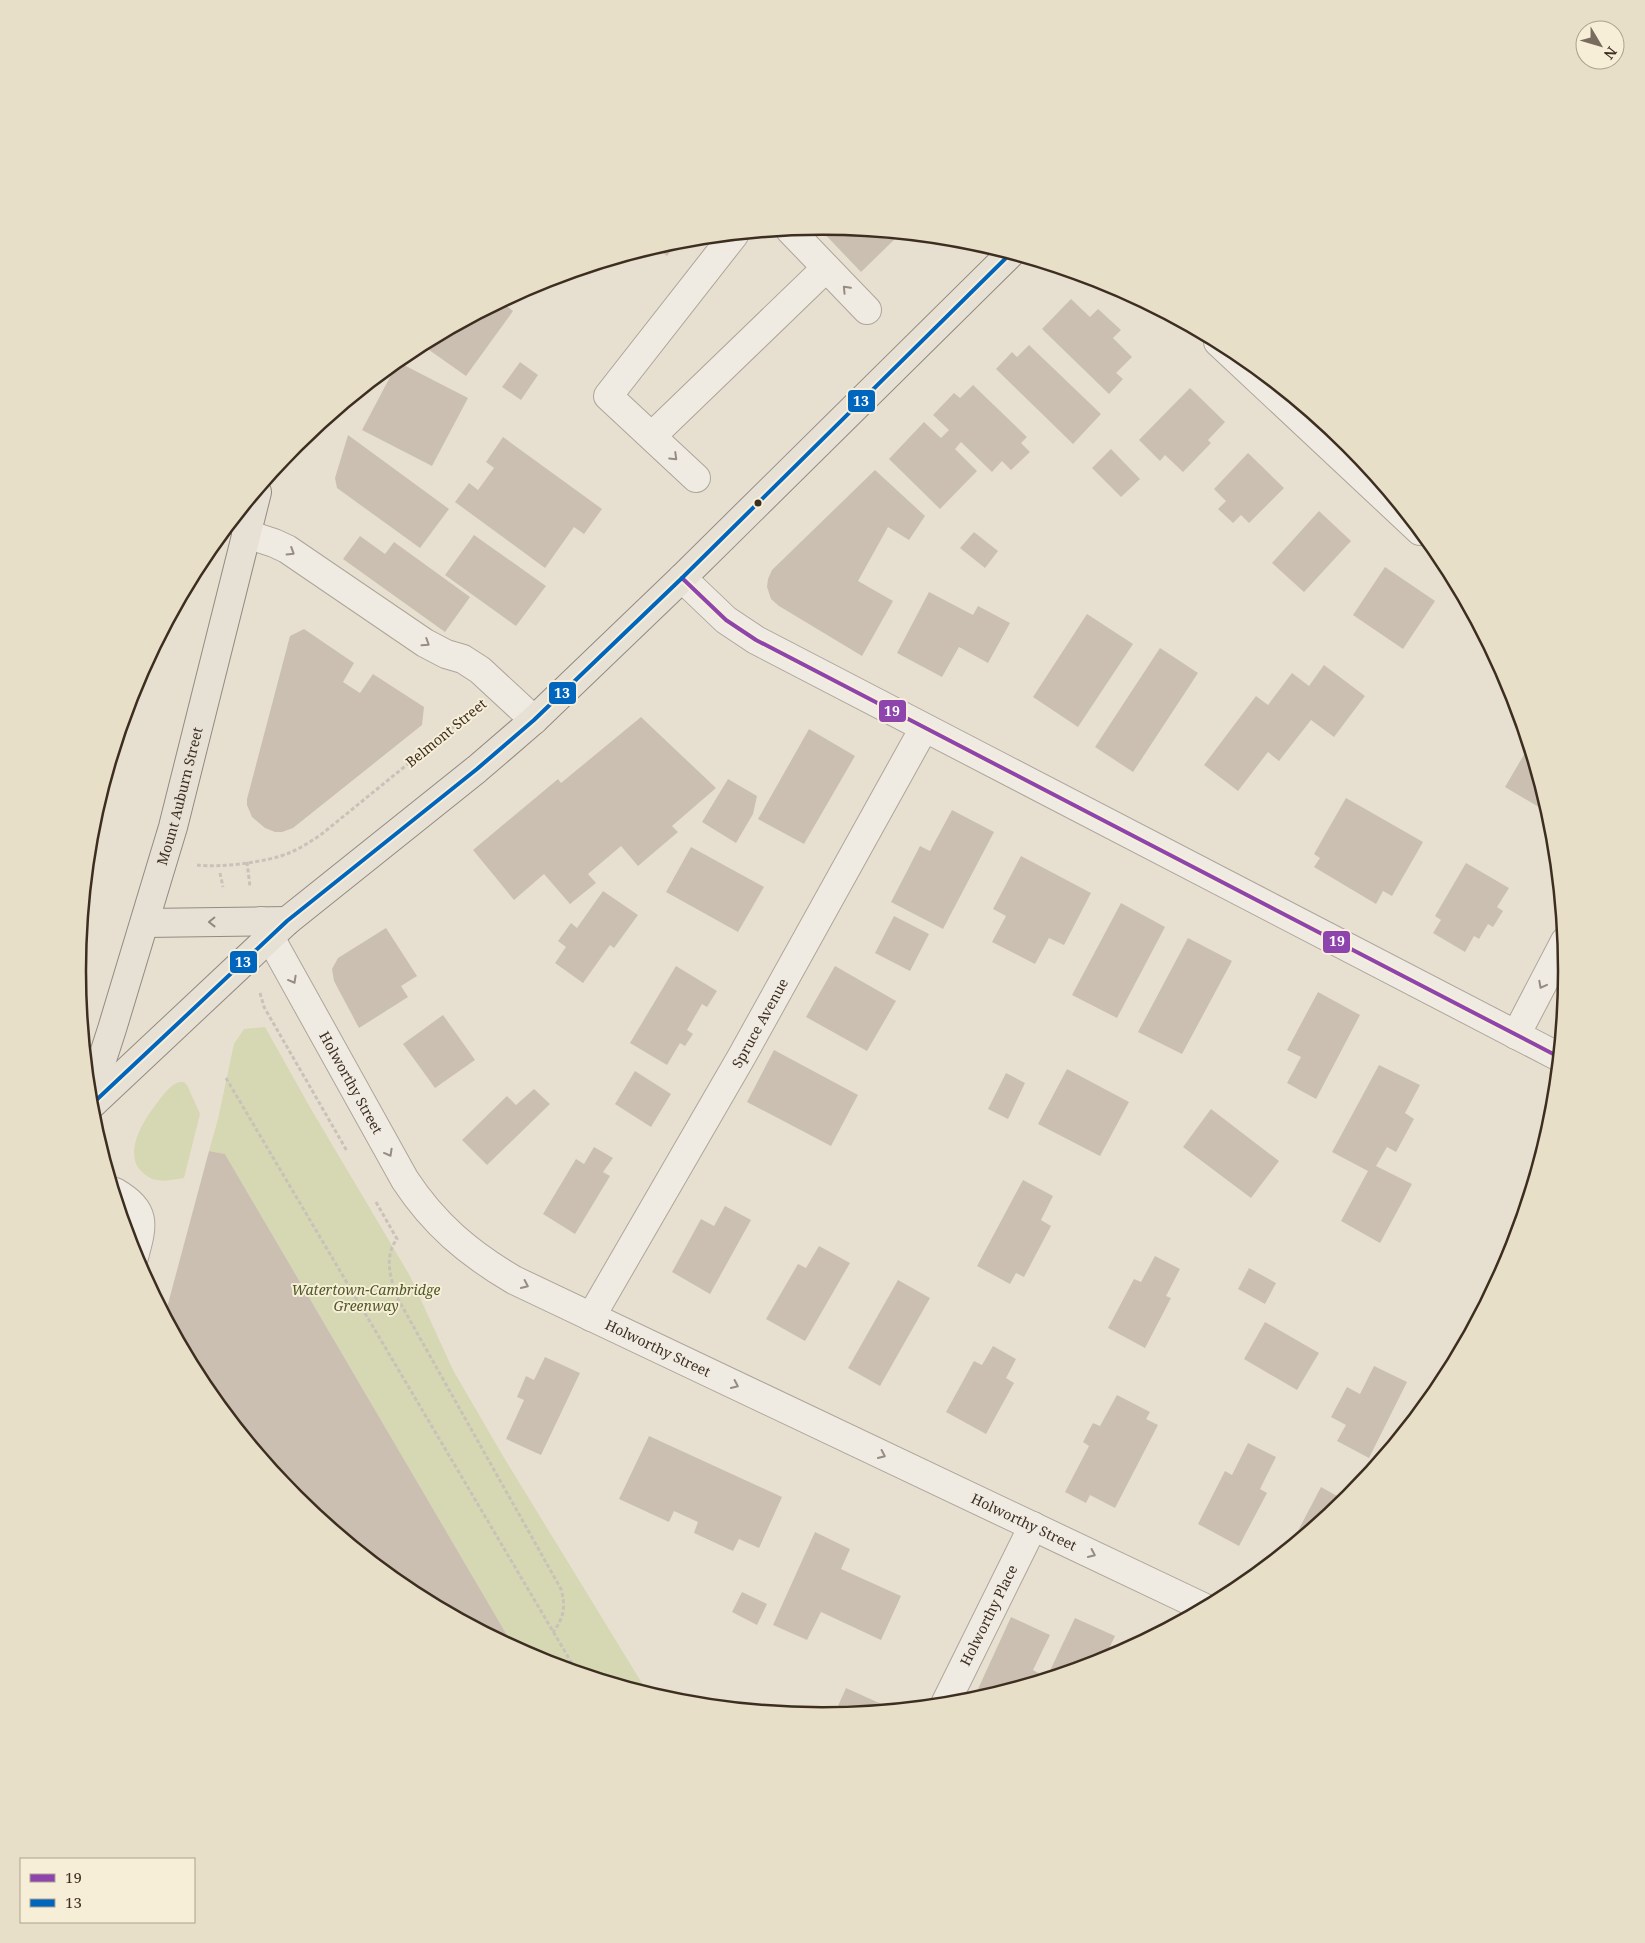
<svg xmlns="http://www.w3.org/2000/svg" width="1645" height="1943" font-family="'Noto Serif',serif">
	<rect width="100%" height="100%" fill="#e7e0d1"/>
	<g fill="#d6d7b3">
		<path d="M265 1027 311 1109 410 1276 453 1370 503 1456 648 1693 537 1660 514 1647 225 1154 209 1151 218 1119 234 1044 244 1029Z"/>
		<path d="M179 1082H184L187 1085 200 1114 184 1178C176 1179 166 1182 157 1180 152 1180 147 1176 143 1173 122 1154 143 1121 157 1103 163 1095 170 1085 179 1082Z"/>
	</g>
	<g fill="#cbbfb2">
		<path d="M818 227H823L900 234 861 272Z"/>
		<path d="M678 241 667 256 656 247 677 241Z"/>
		<path d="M1071 299 1090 317 1098 309 1121 330 1113 338 1132 357 1116 373 1123 379 1109 394 1042 329Z"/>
		<path d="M502 302 513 311 466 376 422 345Z"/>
		<path d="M1029 345 1101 414 1073 444 996 369 1012 352 1017 357Z"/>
		<path d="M398 362 468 398 432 466 362 430Z"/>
		<path d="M520 362 538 375 521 400 502 387Z"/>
		<path d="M973 385 1027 437 1021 443 1030 452 1011 470 1002 461 992 472 961 442 955 449 977 471 940 509 889 459 924 422 941 438 949 430 933 415 954 393 960 398Z"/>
		<path d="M1190 388 1225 422 1208 440 1211 443 1183 472 1165 455 1160 461 1139 440Z"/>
		<path d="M348 435 449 509 420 548 337 488 335 478Z"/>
		<path d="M503 437 602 509 584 534 574 527 545 568 455 502 469 483 478 490 494 468 486 462Z"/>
		<path d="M1111 449 1140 479 1121 497 1092 468Z"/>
		<path d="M1248 453 1284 488 1249 523 1241 515 1233 523 1218 509 1226 501 1214 489Z"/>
		<path d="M875 470 925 516 909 540 888 527 858 581 893 601 862 656 779 606 771 599 767 587 768 579 772 570Z"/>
		<path d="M1319 511 1351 541 1304 592 1272 563Z"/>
		<path d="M974 532 998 551 985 568 960 548Z"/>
		<path d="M474 535 546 586 516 626 445 575Z"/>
		<path d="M360 536 385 554 394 542 470 597 445 632 343 559Z"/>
		<path d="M1385 567 1435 601 1403 649 1353 615Z"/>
		<path d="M929 592 973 615 978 606 1010 623 988 663 959 647 942 677 897 653Z"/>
		<path d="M1087 614 1133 644 1078 727 1033 697Z"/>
		<path d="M304 629 354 663 343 682 360 693 373 674 424 707 422 725 293 828 282 832H275L265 828 252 817 247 805V799L290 636Z"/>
		<path d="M1160 648 1198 673 1133 772 1095 747Z"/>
		<path d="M1324 665 1365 696 1334 737 1311 720 1279 761 1268 752 1238 791 1204 765 1256 696 1268 705 1292 673 1309 686Z"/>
		<path d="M641 717 716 788 672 826 678 832 638 866 621 846 588 874 596 883 570 904 544 874 514 900 473 850 558 779 561 783Z"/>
		<path d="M809 729 855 756 804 844 758 819Z"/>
		<path d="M1529 746 1549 813 1505 787Z"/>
		<path d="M728 779 757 796 753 814 736 843 702 822Z"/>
		<path d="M1346 798 1423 842 1392 896 1383 891 1376 904 1314 867 1320 858 1314 854Z"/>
		<path d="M952 810 994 832 943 929 891 902 920 846 930 851Z"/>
		<path d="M691 847 764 887 738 932 666 892Z"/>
		<path d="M1021 856 1091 893 1064 945 1049 938 1035 964 992 942 1006 916 993 909Z"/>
		<path d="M1466 863 1509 888 1497 907 1503 911 1493 927 1488 924 1479 939 1474 936 1465 952 1433 933 1441 920 1435 916Z"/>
		<path d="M603 891 638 915 614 948 610 945 583 983 555 963 566 947 558 941 571 923 577 928Z"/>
		<path d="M1121 903 1165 927 1117 1018 1072 995Z"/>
		<path d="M894 916 929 934 910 971 875 953Z"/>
		<path d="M386 928 417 976 401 986 408 997 359 1028 334 981 332 969 338 958Z"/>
		<path d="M1188 938 1232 961 1182 1054 1138 1032Z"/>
		<path d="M676 966 717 991 707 1007 702 1004 687 1030 693 1034 685 1046 680 1043 667 1065 630 1043Z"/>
		<path d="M835 966 896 1001 867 1051 806 1017Z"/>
		<path d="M1318 992 1360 1015 1316 1099 1287 1083 1301 1057 1287 1050Z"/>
		<path d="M443 1015 475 1060 435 1088 403 1044Z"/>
		<path d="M774 1050 858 1095 831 1146 747 1102Z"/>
		<path d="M1379 1065 1420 1085 1405 1113 1414 1119 1396 1152 1387 1147 1376 1166 1412 1184 1380 1243 1341 1221 1368 1171 1332 1152Z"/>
		<path d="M1067 1069 1129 1102 1100 1156 1038 1124Z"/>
		<path d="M635 1071 671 1094 651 1127 615 1104Z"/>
		<path d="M1006 1073 1025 1083 1008 1119 988 1109Z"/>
		<path d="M534 1089 550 1104 487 1165 462 1140 507 1096 516 1105Z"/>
		<path d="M1211 1109 1279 1161 1251 1198 1183 1147Z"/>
		<path d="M594 1147 613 1158 603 1172 610 1176 575 1234 543 1214 576 1159 584 1164Z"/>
		<path d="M209 1151 225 1154 514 1647 408 1591 296 1498 203 1385 165 1315Z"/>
		<path d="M1023 1180 1053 1196 1041 1220 1051 1226 1024 1277 1016 1273 1010 1284 977 1266Z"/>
		<path d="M725 1206 751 1220 710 1294 672 1272 701 1219 714 1226Z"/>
		<path d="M819 1246 850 1263 805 1341 766 1319 798 1264 806 1268Z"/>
		<path d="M1155 1256 1180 1269 1166 1296 1171 1298 1145 1348 1108 1328 1134 1279 1141 1282Z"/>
		<path d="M1249 1268 1276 1283 1265 1304 1238 1289Z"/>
		<path d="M898 1280 930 1298 880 1386 848 1368Z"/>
		<path d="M1265 1322 1319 1353 1297 1390 1244 1359Z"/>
		<path d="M993 1346 1016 1359 1006 1378 1014 1383 986 1434 946 1412 974 1361 982 1365Z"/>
		<path d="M545 1357 580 1373 541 1455 506 1439 524 1400 517 1397 526 1376 534 1380Z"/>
		<path d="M1374 1366 1407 1382 1369 1458 1337 1441 1346 1425 1331 1417 1347 1387 1360 1394Z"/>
		<path d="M1117 1395 1150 1412 1146 1419 1158 1425 1115 1508 1090 1495 1086 1503 1065 1492 1089 1446 1083 1442 1093 1423 1100 1426Z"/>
		<path d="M649 1436 782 1497 759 1548 739 1539 733 1551 694 1533 698 1522 674 1511 669 1522 619 1499Z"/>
		<path d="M1248 1443 1276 1457 1260 1489 1267 1493 1239 1546 1198 1524 1225 1471 1232 1475Z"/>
		<path d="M1321 1487 1346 1501 1289 1548Z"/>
		<path d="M815 1532 850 1549 841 1569 901 1596 881 1640 821 1612 807 1640 773 1625Z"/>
		<path d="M742 1592 767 1604 757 1625 732 1612Z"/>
		<path d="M1011 1617 1050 1635 1033 1670 1040 1674 1037 1681 990 1695 978 1689Z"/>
		<path d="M1075 1618 1115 1636 1103 1661 1047 1677Z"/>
		<path d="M846 1688 888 1707 886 1710 834 1715Z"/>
	</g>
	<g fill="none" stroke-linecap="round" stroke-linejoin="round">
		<defs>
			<g id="minor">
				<path d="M790 230 867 310"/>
				<path d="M1218 342 1420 531"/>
				<path d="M652 436 826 268"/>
				<path d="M696 478 608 396 734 235"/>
				<path d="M246 534 274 543 287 549 425 643 446 654 463 659 480 670 534 720"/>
				<path d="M682 578 726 620 756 640 1559 1057"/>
				<path id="s1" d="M261 921 405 1180C434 1224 468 1253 514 1280L1205 1608"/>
				<path d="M1516 1035 1565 941"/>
				<path d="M115 1192C147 1211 143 1224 134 1257"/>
				<path id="s2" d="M591 1317 742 1056 924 728"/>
				<path id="s3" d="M945 1704 1033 1526"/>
			</g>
			<g id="major">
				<path d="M145 923 287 921"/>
				<path id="s4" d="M90 1097 112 1029 173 827 257 492"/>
				<path d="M91 1105 287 921 477 769 534 720 682 578 1010 254"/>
			</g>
		</defs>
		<use href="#minor" stroke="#ada599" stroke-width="30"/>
		<use href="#major" stroke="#928b80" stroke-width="30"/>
		<g stroke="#c8c2b9" stroke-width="3" stroke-dasharray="4 2.5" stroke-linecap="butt">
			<path d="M247 862 250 887"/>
			<path d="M197 865C220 868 268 862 289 853 301 848 312 841 323 833L473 711"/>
			<path d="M220 873 223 887"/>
			<path d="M260 993 264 1007 347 1151"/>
			<path d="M226 1078 577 1672"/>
			<path d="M376 1202 397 1239C383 1257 391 1280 398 1299L561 1589C566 1606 564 1618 553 1632"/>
		</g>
		<use href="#minor" stroke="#efebe3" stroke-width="28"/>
		<use href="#major" stroke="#e6e1d4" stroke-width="28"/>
		<defs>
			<path id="bus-1" d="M682 578 726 620 756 640 1559 1057"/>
			<path id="bus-2" d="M91 1105 287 921 477 769 534 720 682 578 1010 254"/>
		</defs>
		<use href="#bus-1" stroke="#f7eed8" stroke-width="8"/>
		<use href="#bus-2" stroke="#f7eed8" stroke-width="8"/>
		<use href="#bus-1" stroke="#8e44ad" stroke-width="4"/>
		<use href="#bus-2" stroke="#0065bd" stroke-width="4"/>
	</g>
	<defs><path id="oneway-chevron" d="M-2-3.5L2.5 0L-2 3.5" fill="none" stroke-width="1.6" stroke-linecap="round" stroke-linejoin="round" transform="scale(1.25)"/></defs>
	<g stroke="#968c82">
		<use href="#oneway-chevron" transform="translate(846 289) rotate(-134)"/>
		<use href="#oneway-chevron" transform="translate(674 457) rotate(44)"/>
		<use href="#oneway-chevron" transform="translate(291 552) rotate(32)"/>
		<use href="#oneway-chevron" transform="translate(426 643) rotate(33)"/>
		<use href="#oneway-chevron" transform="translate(293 980) rotate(61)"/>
		<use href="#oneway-chevron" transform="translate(1542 985) rotate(118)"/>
		<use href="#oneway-chevron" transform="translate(389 1153) rotate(61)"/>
		<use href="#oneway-chevron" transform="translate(525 1285) rotate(25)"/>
		<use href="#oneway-chevron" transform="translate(735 1385) rotate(25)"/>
		<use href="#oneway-chevron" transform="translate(882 1455) rotate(25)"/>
		<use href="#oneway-chevron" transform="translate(1092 1554) rotate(25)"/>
	</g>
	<use stroke="#92887a" href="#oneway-chevron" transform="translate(212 922) rotate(179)"/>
	<circle fill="#3d2e20" stroke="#f7eed8" stroke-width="2" cx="758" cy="503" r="4.5"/>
	<g text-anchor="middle" stroke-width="4" stroke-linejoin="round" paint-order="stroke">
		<g font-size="14" fill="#3d2e20" stroke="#f7eed8">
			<text transform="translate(446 733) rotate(-39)" y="5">Belmont Street</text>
			<text dy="5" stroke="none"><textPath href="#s4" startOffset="314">Mount Auburn Street</textPath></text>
			<text dy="5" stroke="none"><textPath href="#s2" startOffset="339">Spruce Avenue</textPath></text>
			<text dy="5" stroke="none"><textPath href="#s1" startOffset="185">Holworthy Street</textPath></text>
			<text dy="5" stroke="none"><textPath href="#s1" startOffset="605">Holworthy Street</textPath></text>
			<text dy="5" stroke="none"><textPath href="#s1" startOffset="1010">Holworthy Street</textPath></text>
			<text dy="5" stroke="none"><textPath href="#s3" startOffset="99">Holworthy Place</textPath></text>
		</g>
		<g font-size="14" font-style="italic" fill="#4d5a26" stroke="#f7eed8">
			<text x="366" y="1295">Watertown-Cambridge<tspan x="366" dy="16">Greenway</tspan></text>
		</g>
	</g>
	<path d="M0 0H1645V1943H0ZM86 971a736 736 0 1 1 1472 0a736 736 0 1 1-1472 0Z" fill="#e8dfc9" fill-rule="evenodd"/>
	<path fill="none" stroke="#3d2e20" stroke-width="2.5" d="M86 971a736 736 0 1 1 1472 0a736 736 0 1 1-1472 0Z"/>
	<g stroke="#f7eed8" stroke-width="2">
		<rect x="847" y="389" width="29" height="24" rx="5" fill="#0065bd"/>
		<rect x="548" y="681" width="29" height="24" rx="5" fill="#0065bd"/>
		<rect x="878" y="699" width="29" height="24" rx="5" fill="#8e44ad"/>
		<rect x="1322" y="930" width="29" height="24" rx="5" fill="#8e44ad"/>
		<rect x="229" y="950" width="29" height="24" rx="5" fill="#0065bd"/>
	</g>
	<g font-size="14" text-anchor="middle" font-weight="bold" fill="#fff">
		<text x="861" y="406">13</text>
		<text x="562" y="698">13</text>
		<text x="892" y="716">19</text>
		<text x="1337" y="946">19</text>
		<text x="243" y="967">13</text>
	</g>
	<rect x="20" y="1858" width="175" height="65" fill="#f7eed8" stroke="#ada18e"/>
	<rect x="30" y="1874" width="25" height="8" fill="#8e44ad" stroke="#ada18e"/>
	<text x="65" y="1883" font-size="15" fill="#3d2e20">19</text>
	<rect x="30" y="1899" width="25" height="8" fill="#0065bd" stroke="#ada18e"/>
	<text x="65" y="1908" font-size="15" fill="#3d2e20">13</text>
	<g transform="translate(1600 45) rotate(128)"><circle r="24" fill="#f7eed8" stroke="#ada18e"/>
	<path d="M0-4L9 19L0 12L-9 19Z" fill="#786c5e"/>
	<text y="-8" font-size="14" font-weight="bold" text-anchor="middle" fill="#3d2e20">N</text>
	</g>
</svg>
